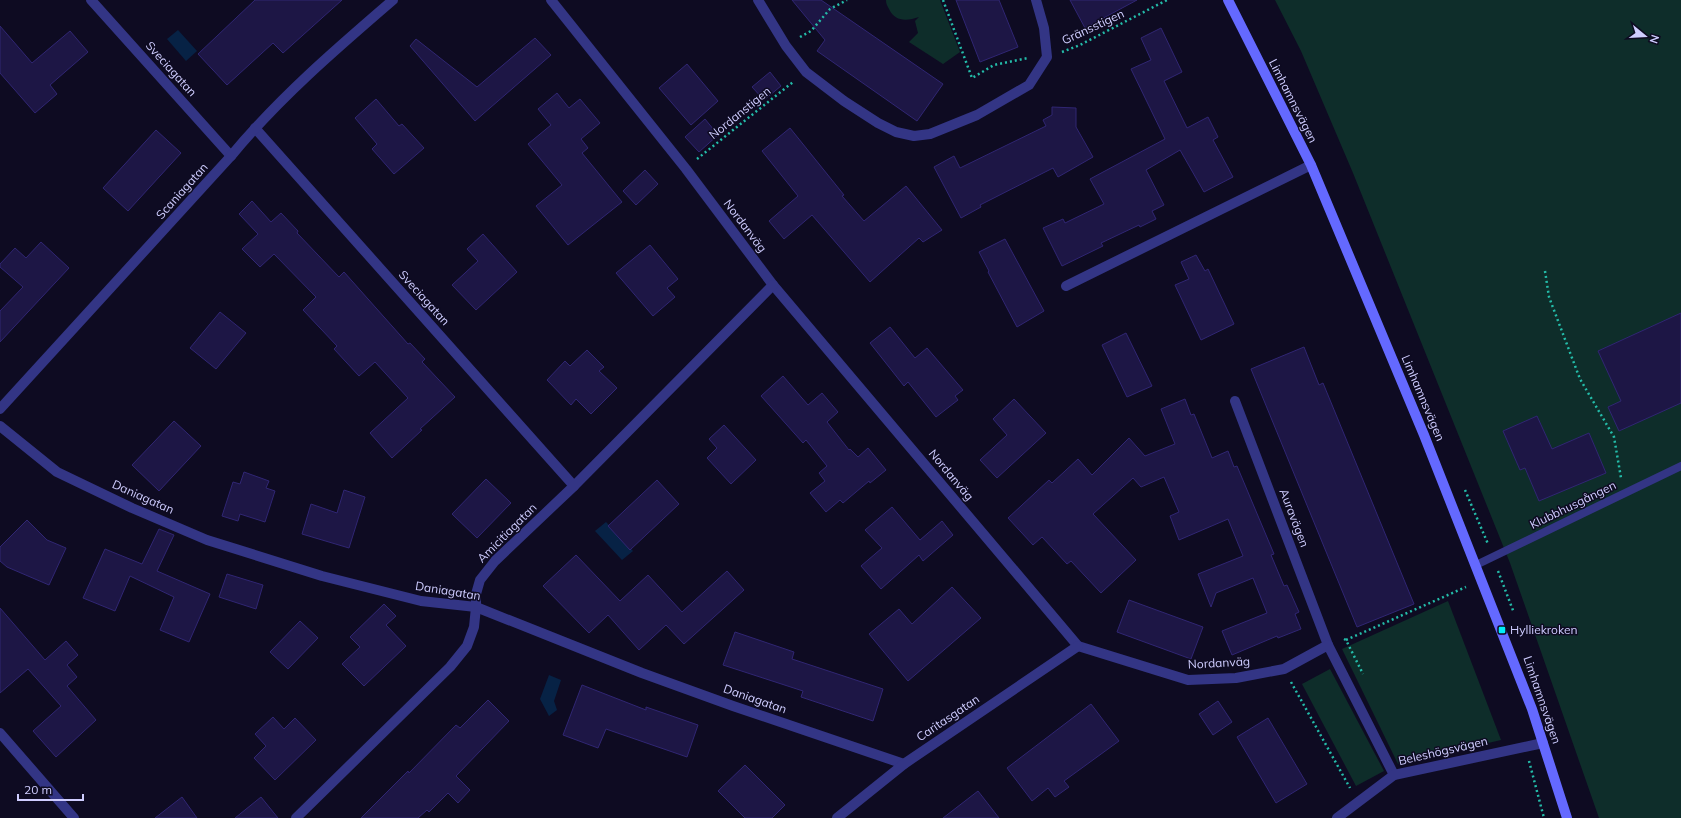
<svg xmlns="http://www.w3.org/2000/svg" width="1681" height="818" font-family="Mulish,sans-serif">
	<rect width="100%" height="100%" fill="#0e0b22"/>
	<g fill="#0e2d2a">
		<path d="M886 0H940L960 52 943 64 909 42 918 33 915 21 919 17C907 21 895 22 889 9 887 5 886 4 886 0Z"/>
		<path d="M1275 0H1681V818H1599L1510 563 1353 173 1301 51Z"/>
		<path d="M1448 601 1501 740 1398 764 1342 649Z"/>
		<path d="M1330 669 1384 771 1356 786 1302 684Z"/>
	</g>
	<g fill="#072245">
		<path d="M178 30 197 51 186 61 167 39Z"/>
		<path d="M606 522 633 551 622 560 595 531Z"/>
		<path d="M549 675 561 680 554 701 557 710 549 716 540 699Z"/>
	</g>
	<g fill="#1d1645" stroke="#302673">
		<path d="M255 0H342L283 53 273 43 227 85 198 54Z"/>
		<path d="M792 0H821L943 84 917 121 817 51 825 40Z"/>
		<path d="M956 0H999L1018 47 980 62Z"/>
		<path d="M1070 0H1137L1085 28Z"/>
		<path d="M0 26 32 63 70 31 88 52 50 85 57 94 35 113 0 73Z"/>
		<path d="M1161 28 1182 72 1164 81 1187 128 1208 117 1218 137 1213 140 1233 177 1204 192 1180 150 1146 170 1164 205 1152 211 1156 219 1140 227 1139 225 1101 243 1103 246 1062 266 1043 228 1063 219 1065 223 1104 204 1090 179 1165 139 1131 69 1151 60 1141 38Z"/>
		<path d="M535 38 551 55 475 121 410 46 416 39 477 87Z"/>
		<path d="M687 64 718 101 691 125 659 88Z"/>
		<path d="M770 72 781 86 764 100 752 87Z"/>
		<path d="M557 93 569 108 580 99 600 123 581 139 588 148 582 153 622 202 568 245 536 206 562 185 528 144 551 125 538 109Z"/>
		<path d="M376 99 399 126 402 124 424 148 394 174 372 149 377 144 355 118Z"/>
		<path d="M1052 107 1076 108V127L1093 157 1058 177 1053 168 980 205 981 207 961 218 934 167 954 156 960 168 1046 126 1043 120 1052 115Z"/>
		<path d="M705 119 718 135 699 152 685 137Z"/>
		<path d="M790 128 844 195 842 196 864 221 906 186 942 230 923 242 919 238 870 282 812 215 784 239 769 221 798 196 762 151Z"/>
		<path d="M156 130 181 153 128 211 103 188Z"/>
		<path d="M645 170 658 184 636 205 623 191Z"/>
		<path d="M252 201 271 222 281 213 298 231 297 233 339 277 344 272 408 344 410 343 425 359 422 362 455 397 420 429 422 430 392 458 370 433 408 398 375 362 359 376 334 349 337 346 303 310 316 297 274 254 260 267 242 249 258 234 239 214Z"/>
		<path d="M483 234 517 272 476 310 452 285 478 261 467 249Z"/>
		<path d="M1005 239 1044 311 1017 327 988 272 989 271 979 252Z"/>
		<path d="M41 242 69 268 0 342V311L23 287 0 267V264L15 248 26 258Z"/>
		<path d="M650 245 678 279 667 288 675 297 653 316 616 273Z"/>
		<path d="M1196 255 1205 271 1208 269 1234 324 1201 340 1175 285 1189 279 1181 262Z"/>
		<path d="M220 312 246 333 216 369 190 348Z"/>
		<path d="M1681 313V403L1619 431 1608 407 1621 401 1598 351Z"/>
		<path d="M890 327 915 358 927 348 963 390 955 396 958 400 936 417 908 382 904 386 870 343Z"/>
		<path d="M1126 333 1152 386 1127 397 1102 345Z"/>
		<path d="M1304 347 1319 385 1323 383 1414 604 1357 627 1251 369Z"/>
		<path d="M587 350 604 367 599 371 617 388 591 414 576 399 571 405 547 380 565 361 570 366Z"/>
		<path d="M783 376 808 405 822 393 838 412 827 422 849 450 850 449 858 457 868 448 886 470 870 483 869 481 843 503 840 500 826 512 810 493 825 481 819 473 827 466 806 440 803 443 761 396Z"/>
		<path d="M1014 399 1046 433 997 478 980 460 1007 435 993 419Z"/>
		<path d="M1185 399 1191 415 1194 414 1212 458 1228 451 1234 467 1237 466 1274 554 1271 555 1284 586 1287 585 1299 612 1295 614 1301 629 1278 638 1277 636 1232 655 1222 631 1267 613 1253 578 1216 593 1211 607 1198 574 1243 556 1228 519 1179 540 1170 516 1179 512 1164 477 1141 487 1133 478 1093 514 1136 560 1101 593 1071 561 1067 564 1042 537 1033 545 1008 518 1049 480 1052 483 1078 459 1092 475 1129 438 1145 456 1175 444 1161 409Z"/>
		<path d="M1537 416 1552 449 1589 433 1606 473 1539 501 1525 468 1520 470 1503 431Z"/>
		<path d="M174 421 201 446 159 491 132 465Z"/>
		<path d="M724 425 756 460 731 484 707 458 717 448 709 439Z"/>
		<path d="M244 472 269 481 266 488 275 491 265 522 240 514 238 521 222 516 233 482 240 484Z"/>
		<path d="M486 479 511 503 477 538 452 514Z"/>
		<path d="M657 480 679 504 630 550 608 526Z"/>
		<path d="M344 490 365 497 349 548 302 534 311 504 337 513Z"/>
		<path d="M892 507 920 540 942 521 953 535 923 561 919 555 881 589 861 566 882 548 865 530Z"/>
		<path d="M27 520 47 540 66 548 49 585 7 567 0 561V547Z"/>
		<path d="M159 529 174 535 157 571 210 594 189 642 160 630 174 597 130 576 115 611 83 598 105 549 142 564Z"/>
		<path d="M576 555 620 601 648 575 682 612 727 571 744 590 684 644 666 625 639 650 608 615 589 633 543 586Z"/>
		<path d="M227 574 263 585 256 609 219 597Z"/>
		<path d="M952 587 981 618 908 681 869 634 899 609 912 624Z"/>
		<path d="M1129 600 1203 627 1191 659 1117 632Z"/>
		<path d="M384 604 396 616 386 625 406 646 364 686 342 664 360 647 350 637Z"/>
		<path d="M0 608 45 660 66 641 78 655 67 665 77 677 67 686 96 720 56 757 33 731 61 706 28 669 0 693Z"/>
		<path d="M300 621 318 638 288 669 270 652Z"/>
		<path d="M735 632 794 652 792 659 883 689 873 721 801 697 803 691 723 665Z"/>
		<path d="M582 685 646 710V707L698 725 687 757 606 729 598 748 563 735Z"/>
		<path d="M488 700 509 721 456 776 470 790 458 803 448 793 429 812 427 810 418 818H361L408 771 409 773 456 725 460 728Z"/>
		<path d="M1218 701 1232 722 1213 735 1199 714Z"/>
		<path d="M1091 704 1119 741 1064 781 1069 787 1055 797 1048 788 1032 801 1007 768Z"/>
		<path d="M273 717 284 729 295 718 316 740 275 780 254 758 266 746 255 734Z"/>
		<path d="M1268 718 1307 784 1276 803 1237 737Z"/>
		<path d="M745 765 785 805 772 818H745L718 791Z"/>
		<path d="M978 791 999 818H943Z"/>
		<path d="M182 797 197 818H155Z"/>
		<path d="M261 797 278 818H235Z"/>
	</g>
	<g fill="none" stroke-linecap="round" stroke-linejoin="round">
		<g stroke="#24bca9" stroke-width="2.5" stroke-dasharray="2 3" stroke-linecap="butt">
			<path d="M943 0 972 78 994 65 1028 58"/>
			<path d="M800 37 811 31 830 9 847 0"/>
			<path d="M1062 52 1080 45 1167 0"/>
			<path d="M697 159 793 82"/>
			<path d="M1545 271 1549 297 1580 379 1614 437 1621 478"/>
			<path d="M1465 490 1488 544"/>
			<path d="M1498 571 1514 613"/>
			<path d="M1344 639 1346 640 1363 674"/>
			<path d="M1346 640 1466 587"/>
			<path d="M1291 682 1350 788"/>
			<path d="M1529 761 1544 818"/>
		</g>
		<path stroke="#333585" stroke-width="8" d="M1476 565 1681 466"/>
		<path stroke="#333585" stroke-width="10" d="M1235 401 1328 645"/>
		<g stroke="#333585" stroke-width="10">
			<path d="M91 0 231 156"/>
			<path d="M551 0 686 169 773 285 1078 646 1188 680 1236 678 1284 669 1328 645 1394 775"/>
			<path d="M758 0 786 46 806 72 844 101 878 123 896 132 914 136 930 134 977 115 1029 85 1047 57 1044 28 1036 0"/>
			<path d="M255 128 574 486"/>
			<path d="M1066 286 1311 165"/>
			<path d="M0 409 231 156C279 98 336 49 393 0"/>
			<path d="M0 426 57 472 132 508 207 540 322 576 421 601 476 607 642 673 733 706 904 764"/>
			<path d="M0 733 74 818"/>
			<path d="M296 818 450 667 467 646 474 627 476 607V594L480 580 495 561 574 486 773 285"/>
			<path d="M837 818 904 764 1078 646"/>
			<path d="M1337 818 1394 775 1543 743"/>
		</g>
		<path stroke="#6469ff" stroke-width="10" d="M1228 0 1311 165 1424 435 1532 709 1567 818"/>
	</g>
	<rect fill="#00eef8" stroke="#0e0b22" stroke-width="1.5" x="1498" y="626" width="8" height="8" rx="2"/>
	<g text-anchor="middle" stroke-width="3" stroke-linejoin="round" paint-order="stroke">
		<g font-size="12" fill="#cfcdff" stroke="#0e0b22">
			<text transform="translate(1093 27) rotate(-25)" y="4">Gränsstigen</text>
			<text transform="translate(171 69) rotate(48)" y="4">Sveciagatan</text>
			<text transform="translate(1293 101) rotate(63)" y="4">Limhamnsvägen</text>
			<text transform="translate(740 113) rotate(-39)" y="4">Nordanstigen</text>
			<text transform="translate(182 191) rotate(-48)" y="4">Scaniagatan</text>
			<text transform="translate(745 226) rotate(53)" y="4">Nordanväg</text>
			<text transform="translate(424 298) rotate(48)" y="4">Sveciagatan</text>
			<text transform="translate(1423 398) rotate(67)" y="4">Limhamnsvägen</text>
			<text transform="translate(951 475) rotate(50)" y="4">Nordanväg</text>
			<text transform="translate(143 497) rotate(24)" y="4">Daniagatan</text>
			<text transform="translate(1573 505) rotate(-26)" y="4">Klubbhusgången</text>
			<text transform="translate(1294 518) rotate(69)" y="4">Auravägen</text>
			<text transform="translate(507 533) rotate(-45)" y="4">Amicitiagatan</text>
			<text transform="translate(448 591) rotate(9)" y="4">Daniagatan</text>
			<text transform="translate(1219 663) rotate(-3)" y="4">Nordanväg</text>
			<text transform="translate(755 699) rotate(19)" y="4">Daniagatan</text>
			<text transform="translate(1542 700) rotate(71)" y="4">Limhamnsvägen</text>
			<text transform="translate(948 718) rotate(-34)" y="4">Caritasgatan</text>
			<text transform="translate(1443 751) rotate(-13)" y="4">Beleshögsvägen</text>
		</g>
		<g font-size="12" fill="#cfcdff" stroke="#0e0b22" text-anchor="start">
			<text x="1510" y="634">Hylliekroken</text>
		</g>
	</g>
	<g transform="translate(1645 36) rotate(108)" stroke="#0e0b22" stroke-width="3" paint-order="stroke">
	<path d="M0-3L7 15L0 10L-7 15Z" fill="#cfcdff"/>
	<text y="-6" font-size="11" font-weight="bold" text-anchor="middle" fill="#cfcdff">N</text>
	</g>
	<path d="M18 794v6h65v-6" fill="none" stroke="#cfcdff" stroke-width="2"/>
	<text x="24" y="794" font-size="12" fill="#cfcdff" stroke="#0e0b22" stroke-width="3" paint-order="stroke">20 m</text>
</svg>
